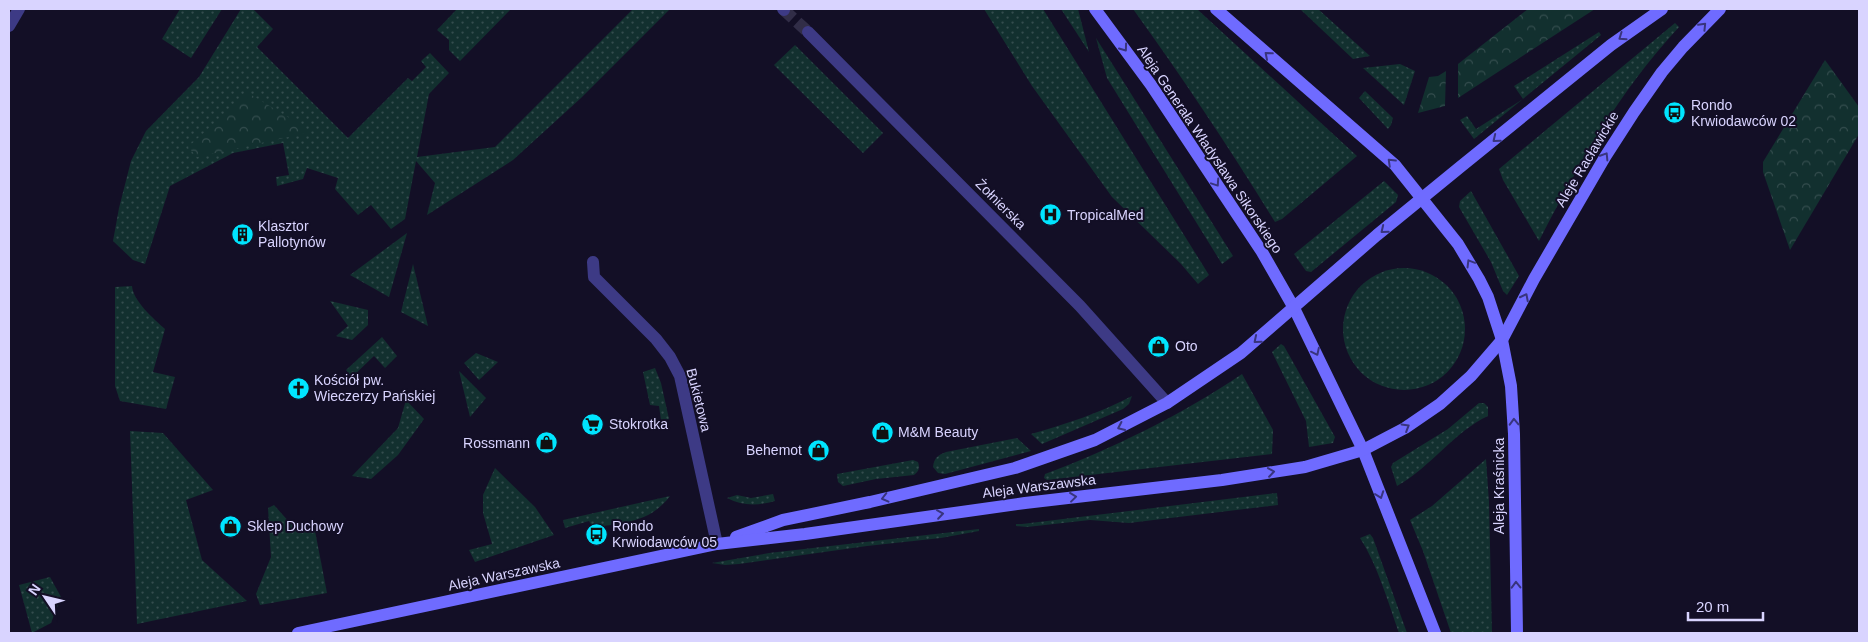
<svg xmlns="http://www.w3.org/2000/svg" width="1868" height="642" font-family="Arial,sans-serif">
	<defs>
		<pattern id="grass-dots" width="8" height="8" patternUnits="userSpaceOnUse" patternTransform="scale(1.25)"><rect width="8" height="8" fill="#12302f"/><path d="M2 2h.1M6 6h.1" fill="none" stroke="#344d4e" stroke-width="1.8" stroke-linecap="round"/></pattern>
		<pattern id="forest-crowns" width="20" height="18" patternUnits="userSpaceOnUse" patternTransform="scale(1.25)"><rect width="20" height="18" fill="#12302f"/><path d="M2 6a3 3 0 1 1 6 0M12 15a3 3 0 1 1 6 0" fill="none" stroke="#344d4e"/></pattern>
	</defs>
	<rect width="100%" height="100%" fill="#130f26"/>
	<g fill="url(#grass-dots)">
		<path d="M180 9H222L191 58 162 39Z"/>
		<path d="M241 9H253L273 29 257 47 348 138 408 78 412 81 426 67 421 61 430 53 449 73 429 94 417 157 495 147 633 9H670L581 98 513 160 427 215 435 183 416 161 405 219 391 229 371 205 358 215 335 189 338 178 307 168 303 179 277 186 276 177 289 175 283 143 233 153 170 186 145 264 133 260 113 241 119 208 131 161 146 131 199 77Z"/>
		<path d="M457 9H511L460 61 449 50V40L437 30Z"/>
		<path d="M984 9H1043L1209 275 1198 284 1181 264 1112 197 1032 86Z"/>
		<path d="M1061 9H1078L1089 52Z"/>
		<path d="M1133 9H1197L1357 156 1282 219 1275 222C1230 149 1183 78 1133 9Z"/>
		<path d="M1300 9H1318L1370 56 1353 59Z"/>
		<path d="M1675 23 1679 27C1618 93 1580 162 1539 241L1503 180 1499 169Z"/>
		<path d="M1599 32 1601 35 1474 139 1460 120 1467 116 1476 129 1523 99 1514 86Z"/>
		<path d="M1096 38 1233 256 1222 264 1107 78Z"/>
		<path d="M795 45 883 133 863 153 774 65Z"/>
		<path d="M1400 64 1415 71 1404 105 1363 68Z"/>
		<path d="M1365 91 1393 118 1391 125 1388 129 1359 98Z"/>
		<path d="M1384 181 1398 195 1396 202 1311 272 1306 271 1294 254Z"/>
		<path d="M1471 191 1519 276 1507 295 1503 291 1491 262 1459 207 1460 201Z"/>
		<path d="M407 233 389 297 350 275Z"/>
		<path d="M413 264 428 326 401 312Z"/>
		<circle cx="1404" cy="329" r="61"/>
		<path d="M132 286C133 301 154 319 165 329L153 372 175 377 166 409 120 401 115 386V287Z"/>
		<path d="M330 301 368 310V325L352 340 336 336 348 326Z"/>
		<path d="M382 337 397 356 385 368 374 356 352 377 346 370Z"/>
		<path d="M1281 344 1284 346 1335 437 1333 443 1309 447 1306 421 1272 352Z"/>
		<path d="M476 353 498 362 479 380 464 363Z"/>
		<path d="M655 368 661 383 669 419 661 420 659 406 650 405 643 372Z"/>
		<path d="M459 371 486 398 470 417Z"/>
		<path d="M1242 374 1273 430 1272 454 1047 480 1044 478 1045 474C1112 449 1183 414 1242 374Z"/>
		<path d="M1132 396 1129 404 1123 409 1042 444 1031 434C1066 424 1100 413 1132 396Z"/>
		<path d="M406 400 424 419 398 455 371 479 352 476 398 428Z"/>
		<path d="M1479 403H1484L1488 407V416C1455 431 1431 467 1397 486L1391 467 1393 463 1448 429Z"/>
		<path d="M130 431 163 433 213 490 186 500 202 560 247 601 137 624Z"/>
		<path d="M1017 438 1031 451 945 474 938 473 933 467C934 458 938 455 946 452Z"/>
		<path d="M1486 459 1489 502 1492 633H1451L1423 551 1410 520 1432 506Z"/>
		<path d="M913 460 918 462C920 468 919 471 914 475L876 479 843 486 838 482 837 474Z"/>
		<path d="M495 468 535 507 554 535 475 562 469 550 492 544 483 513V495Z"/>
		<path d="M1277 493 1278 505 1129 523 1090 520 1027 527 1016 526V524H1022Z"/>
		<path d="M773 494 775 501C757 506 743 506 727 498L737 495 751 498Z"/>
		<path d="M670 496C650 523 624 522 593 528L589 521 565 528 563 520Z"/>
		<path d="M274 505 291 524 315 531 327 593 260 605 256 594 271 557 268 508Z"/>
		<path d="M979 529V531L941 538 867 546 739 564 725 565 712 563 769 553Z"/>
		<path d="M1370 534 1373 538 1407 633H1399C1388 602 1378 566 1360 538Z"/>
		<path d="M50 577 61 597 51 623 32 633 19 585Z"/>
	</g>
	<g fill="url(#forest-crowns)">
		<path d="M1528 9H1595L1458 98V64Z"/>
		<path d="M1825 60 1859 107V134L1790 250 1763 172V162Z"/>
		<path d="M1446 71 1445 106 1418 113 1429 77 1438 76Z"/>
		<path d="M248 93 306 128 307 133 197 157 188 147Z"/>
	</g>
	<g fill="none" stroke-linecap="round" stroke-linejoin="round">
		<path stroke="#312d47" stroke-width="12" stroke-dasharray="12 6" stroke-linecap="butt" d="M784 10 808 32"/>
		<g stroke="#3d3a85" stroke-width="12">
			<path d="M783 9 784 10"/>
			<path d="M9 26 19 9"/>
			<path d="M808 32 1080 306 1167 403"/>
			<path d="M593 262 594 277 656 339 670 357 680 376 717 544"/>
		</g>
		<g stroke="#6f6bff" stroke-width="12">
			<path d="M1095 9 1151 85 1262 252 1294 308 1363 450 1435 633"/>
			<path d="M1216 9 1395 165 1458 244 1479 279 1488 297 1502 340 1511 386 1514 434 1517 633"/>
			<path d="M736 537 783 520 870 502 1015 468 1095 440 1167 403 1241 353 1377 235 1459 168 1611 45 1662 9"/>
			<path d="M298 633 717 544 805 534 1025 503 1222 480 1305 467 1363 450 1405 428 1440 404 1471 376 1502 340 1534 279 1605 157 1634 112 1662 72 1683 47 1720 9"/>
		</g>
	</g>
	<defs><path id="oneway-chevron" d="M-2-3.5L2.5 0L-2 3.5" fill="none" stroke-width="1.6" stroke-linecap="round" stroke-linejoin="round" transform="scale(1.25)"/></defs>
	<g stroke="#38347d">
		<use href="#oneway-chevron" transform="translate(1703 26) rotate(-46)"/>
		<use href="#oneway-chevron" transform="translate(1622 37) rotate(145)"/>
		<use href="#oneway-chevron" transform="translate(1124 48) rotate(54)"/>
		<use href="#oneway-chevron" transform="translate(1268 55) rotate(-139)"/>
		<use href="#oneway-chevron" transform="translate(1496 139) rotate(141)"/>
		<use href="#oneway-chevron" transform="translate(1605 156) rotate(-58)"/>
		<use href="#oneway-chevron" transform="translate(1391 162) rotate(-136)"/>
		<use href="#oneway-chevron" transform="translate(1216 183) rotate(56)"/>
		<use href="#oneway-chevron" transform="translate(1384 230) rotate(141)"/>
		<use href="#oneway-chevron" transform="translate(1470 263) rotate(-121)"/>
		<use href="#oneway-chevron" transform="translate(1525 297) rotate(-63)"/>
		<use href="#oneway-chevron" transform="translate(1257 340) rotate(140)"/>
		<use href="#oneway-chevron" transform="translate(1316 352) rotate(64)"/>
		<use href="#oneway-chevron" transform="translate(1514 422) rotate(-92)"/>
		<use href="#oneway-chevron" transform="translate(1121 427) rotate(155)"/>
		<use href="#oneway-chevron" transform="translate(1406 427) rotate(-31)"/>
		<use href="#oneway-chevron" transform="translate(1271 472) rotate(-8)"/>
		<use href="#oneway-chevron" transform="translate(1380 495) rotate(70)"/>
		<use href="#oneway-chevron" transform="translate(1073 497) rotate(-7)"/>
		<use href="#oneway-chevron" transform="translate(885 498) rotate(166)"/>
		<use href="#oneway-chevron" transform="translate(940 514) rotate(-8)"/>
		<use href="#oneway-chevron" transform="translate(1516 585) rotate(-91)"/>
	</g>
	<defs>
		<symbol id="bus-disc" viewBox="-11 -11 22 22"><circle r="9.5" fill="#00e5ff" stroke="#130f26"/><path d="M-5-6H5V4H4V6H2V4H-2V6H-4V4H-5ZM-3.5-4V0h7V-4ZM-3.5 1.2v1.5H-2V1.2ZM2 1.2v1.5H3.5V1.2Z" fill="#111"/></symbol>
		<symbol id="hospital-disc" viewBox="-11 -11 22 22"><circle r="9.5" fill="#00e5ff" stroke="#130f26"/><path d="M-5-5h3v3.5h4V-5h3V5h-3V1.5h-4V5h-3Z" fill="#111"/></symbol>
		<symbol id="building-disc" viewBox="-11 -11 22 22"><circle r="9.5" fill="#00e5ff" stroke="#130f26"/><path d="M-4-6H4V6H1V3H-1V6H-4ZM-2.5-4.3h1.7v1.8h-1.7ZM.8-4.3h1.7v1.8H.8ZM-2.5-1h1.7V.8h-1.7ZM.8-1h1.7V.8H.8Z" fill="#111"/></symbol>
		<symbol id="shop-disc" viewBox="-11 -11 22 22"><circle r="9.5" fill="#00e5ff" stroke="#130f26"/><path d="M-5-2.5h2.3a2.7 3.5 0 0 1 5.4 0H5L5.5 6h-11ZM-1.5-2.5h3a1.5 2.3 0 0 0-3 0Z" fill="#111"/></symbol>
		<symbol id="church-disc" viewBox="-11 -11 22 22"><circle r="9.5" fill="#00e5ff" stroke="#130f26"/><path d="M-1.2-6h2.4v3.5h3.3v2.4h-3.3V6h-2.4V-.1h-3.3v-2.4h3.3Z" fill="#111"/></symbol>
		<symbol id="supermarket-disc" viewBox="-11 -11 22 22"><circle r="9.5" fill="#00e5ff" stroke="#130f26"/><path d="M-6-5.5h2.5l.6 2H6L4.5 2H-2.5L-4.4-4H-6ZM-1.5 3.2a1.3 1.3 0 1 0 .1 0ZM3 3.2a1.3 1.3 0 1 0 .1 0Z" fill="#111"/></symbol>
	</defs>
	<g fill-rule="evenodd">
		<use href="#bus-disc" x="1662" y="100" width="25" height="25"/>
		<use href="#hospital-disc" x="1038" y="202" width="25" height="25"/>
		<use href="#building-disc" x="230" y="222" width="25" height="25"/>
		<use href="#shop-disc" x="1146" y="334" width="25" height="25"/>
		<use href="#church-disc" x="286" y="376" width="25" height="25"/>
		<use href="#supermarket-disc" x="580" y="412" width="25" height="25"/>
		<use href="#shop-disc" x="870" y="420" width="25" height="25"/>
		<use href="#shop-disc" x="534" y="430" width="25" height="25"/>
		<use href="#shop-disc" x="806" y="438" width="25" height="25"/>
		<use href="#shop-disc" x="218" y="514" width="25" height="25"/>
		<use href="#bus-disc" x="584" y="522" width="25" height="25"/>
	</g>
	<g text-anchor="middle" stroke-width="4" stroke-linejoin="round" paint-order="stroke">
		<g font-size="14" fill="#d9d4ff" stroke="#130f26" text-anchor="start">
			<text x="1691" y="110">Rondo<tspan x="1691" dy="16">Krwiodawców 02</tspan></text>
			<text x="1067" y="220">TropicalMed</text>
			<text x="258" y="231">Klasztor<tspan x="258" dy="16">Pallotynów</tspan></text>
			<text x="1175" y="351">Oto</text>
			<text x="314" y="385">Kościół pw.<tspan x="314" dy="16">Wieczerzy Pańskiej</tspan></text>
			<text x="609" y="429">Stokrotka</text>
			<text x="898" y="437">M&amp;M Beauty</text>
			<text x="530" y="448" text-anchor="end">Rossmann</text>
			<text x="802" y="455" text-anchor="end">Behemot</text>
			<text x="247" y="531">Sklep Duchowy</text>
			<text x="612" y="531">Rondo<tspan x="612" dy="16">Krwiodawców 05</tspan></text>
		</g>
		<g font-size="14" fill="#d9d4ff" stroke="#130f26">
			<text transform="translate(1210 149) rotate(56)" y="5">Aleja Generała Władysława Sikorskiego</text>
			<text transform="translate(1587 159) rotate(-59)" y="5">Aleje Racławickie</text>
			<text transform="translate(1001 204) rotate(45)" y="5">Żołnierska</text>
			<text transform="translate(699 400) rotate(76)" y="5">Bukietowa</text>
			<text transform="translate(1039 486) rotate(-7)" y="5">Aleja Warszawska</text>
			<text transform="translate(1499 486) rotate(-90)" y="5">Aleja Kraśnicka</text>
			<text transform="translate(504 574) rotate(-12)" y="5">Aleja Warszawska</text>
		</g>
	</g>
	<rect width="1868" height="642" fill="none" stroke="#d9d4ff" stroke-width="20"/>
	<g transform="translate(45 597) rotate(305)" stroke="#130f26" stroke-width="4" paint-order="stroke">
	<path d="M0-4L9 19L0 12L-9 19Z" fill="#d9d4ff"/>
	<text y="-8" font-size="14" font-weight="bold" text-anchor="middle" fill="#d9d4ff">N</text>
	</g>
	<path d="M1688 612v8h75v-8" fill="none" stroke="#d9d4ff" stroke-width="2.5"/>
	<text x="1696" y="612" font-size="15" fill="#d9d4ff" stroke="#130f26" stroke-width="4" paint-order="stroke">20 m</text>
</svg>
